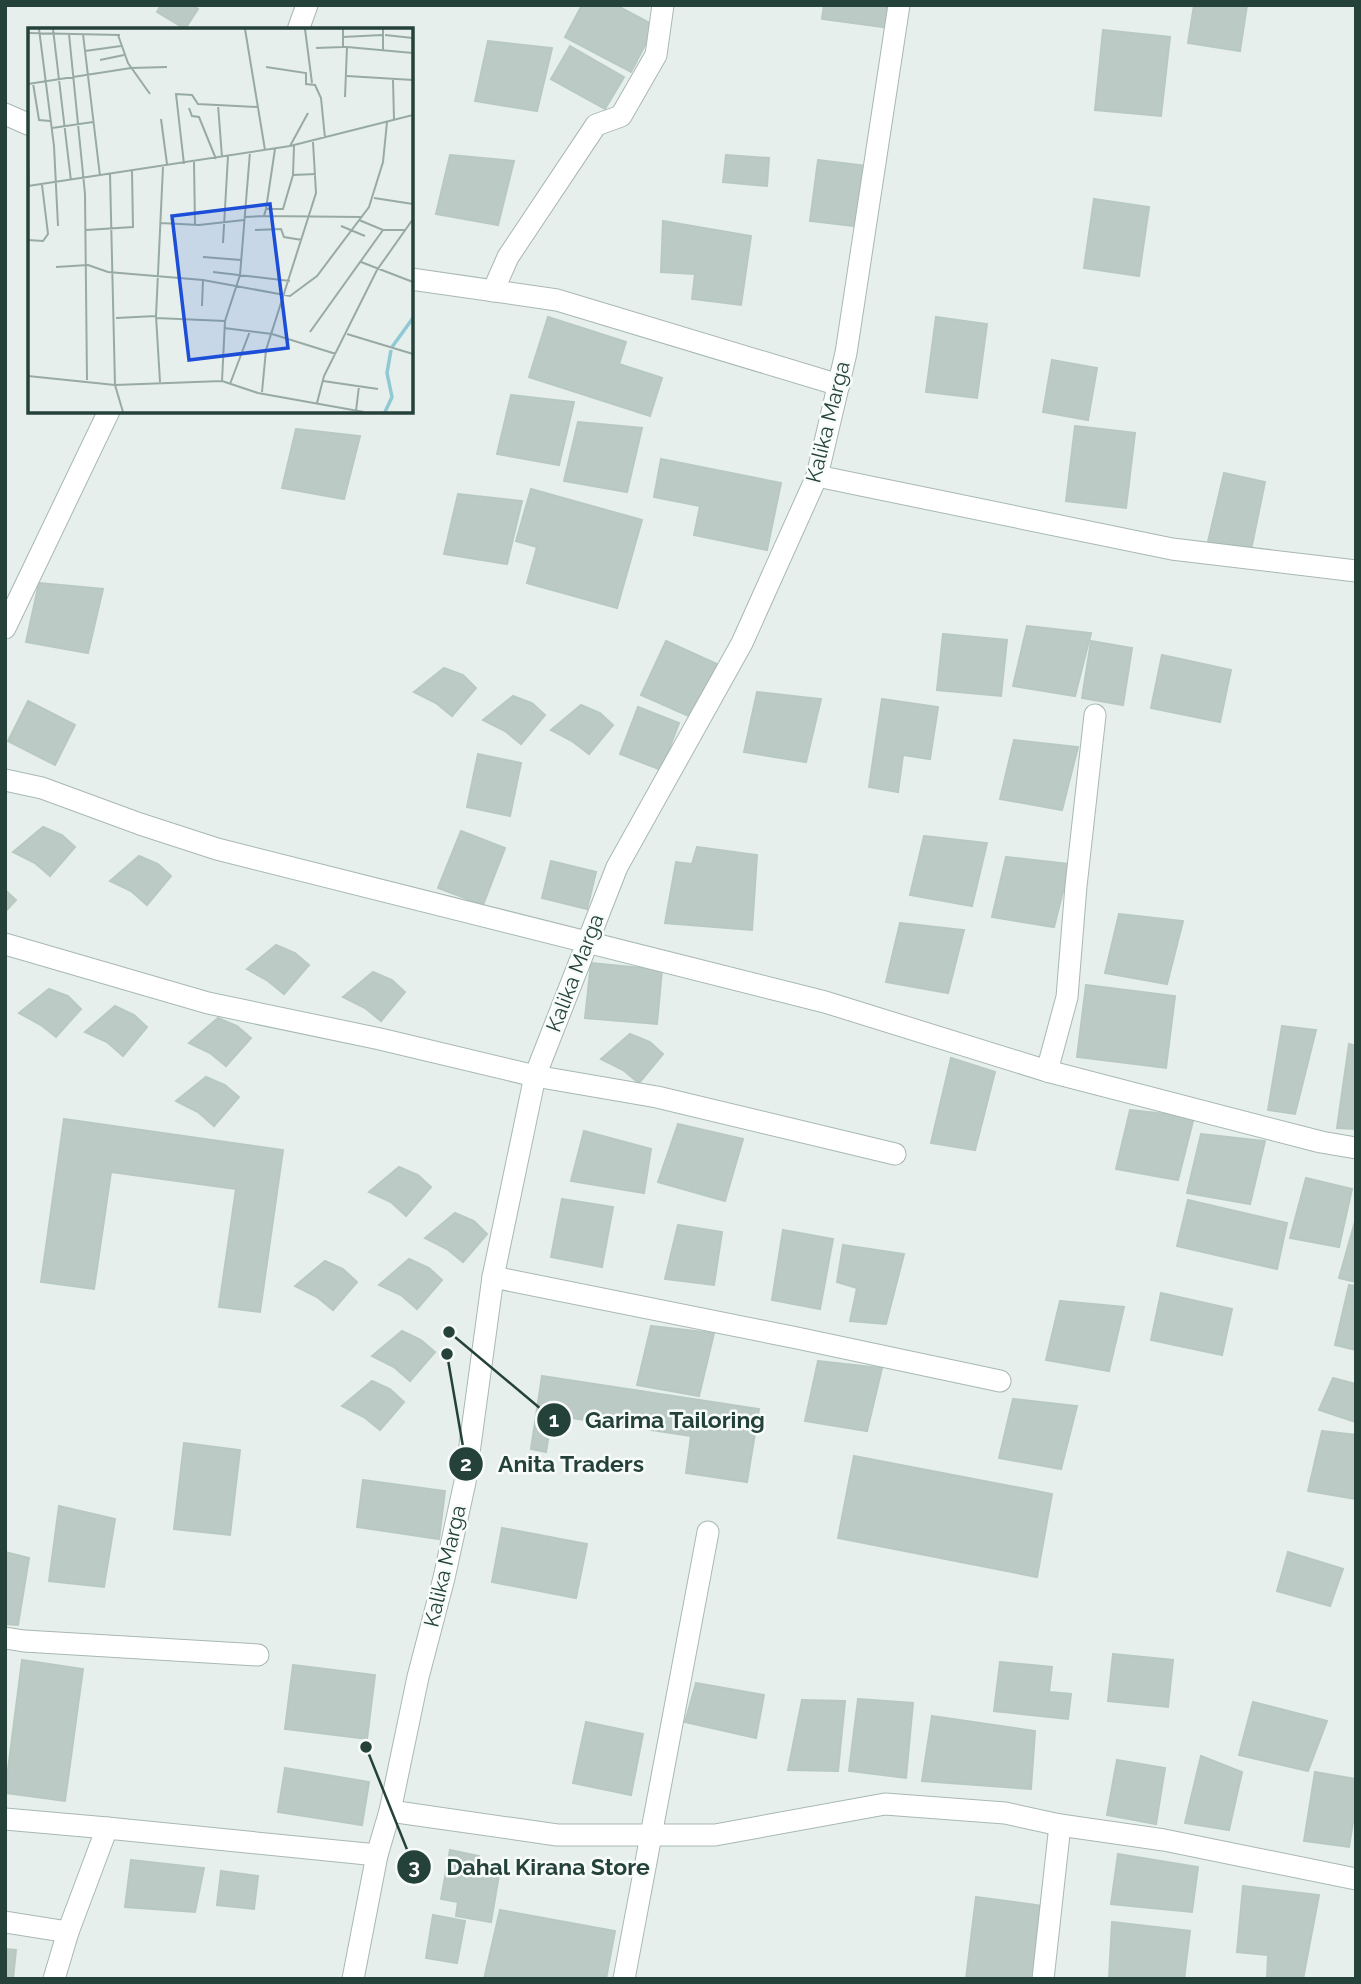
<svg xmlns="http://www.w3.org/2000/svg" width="1361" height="1984" font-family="Raleway,sans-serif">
	<rect width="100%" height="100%" fill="#e6efeb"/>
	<g fill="#bbcac4" stroke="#b8c9c2" stroke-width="2">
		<path d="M161 5H193L198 9 185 29 157 12Z"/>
		<path d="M582 5H616L655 26 631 72 565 37Z"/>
		<path d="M824 5H892L889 28 822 19Z"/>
		<path d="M1194 5H1247L1240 51 1188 43Z"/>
		<path d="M1103 30 1170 37 1161 116 1095 110Z"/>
		<path d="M488 41 552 48 537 111 475 101Z"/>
		<path d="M570 46 624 77 605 109 551 79Z"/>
		<path d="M450 155 514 161 498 225 436 214Z"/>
		<path d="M726 155 769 158 767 186 723 182Z"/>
		<path d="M818 160 868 166 861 227 810 221Z"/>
		<path d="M1094 199 1149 207 1139 276 1084 268Z"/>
		<path d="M663 221 751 236 741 305 692 299 695 274 661 272Z"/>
		<path d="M548 317 626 342 619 364 662 378 650 416 529 377Z"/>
		<path d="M936 317 987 324 977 398 926 392Z"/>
		<path d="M1052 360 1097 368 1088 420 1043 412Z"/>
		<path d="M511 395 574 402 559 465 497 454Z"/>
		<path d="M578 422 642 428 627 492 564 481Z"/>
		<path d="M1075 426 1135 433 1126 508 1066 501Z"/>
		<path d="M296 429 360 436 344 499 282 488Z"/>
		<path d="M661 459 781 483 767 550 694 535 700 506 654 497Z"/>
		<path d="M1224 473 1265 482 1250 555 1207 546Z"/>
		<path d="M531 489 642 520 617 608 527 583 537 547 516 541Z"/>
		<path d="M458 494 522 501 507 564 444 554Z"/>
		<path d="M39 583 103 589 88 653 26 642Z"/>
		<path d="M1027 626 1091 633 1075 696 1013 686Z"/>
		<path d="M943 634 1007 640 1001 696 937 690Z"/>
		<path d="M666 641 717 664 693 718 641 695Z"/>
		<path d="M1091 641 1132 648 1123 705 1082 698Z"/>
		<path d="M1162 655 1231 670 1220 722 1151 708Z"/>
		<path d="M444 668 463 675 476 688 452 716 436 703 414 692Z"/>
		<path d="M757 692 821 699 806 762 744 752Z"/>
		<path d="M513 696 532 703 545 715 521 744 505 731 483 720Z"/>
		<path d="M882 699 938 707 930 759 903 755 898 792 869 787Z"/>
		<path d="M28 701 75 725 55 765 8 741Z"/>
		<path d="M581 705 600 713 613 725 589 754 572 741 551 730Z"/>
		<path d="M638 707 679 723 661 770 620 754Z"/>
		<path d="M1014 740 1078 747 1062 810 1000 799Z"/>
		<path d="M478 754 521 763 510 816 467 807Z"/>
		<path d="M43 827 62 835 75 847 50 876 35 863 13 852Z"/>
		<path d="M461 831 505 848 483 905 438 888Z"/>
		<path d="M924 836 987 843 972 906 910 895Z"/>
		<path d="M697 847 757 855 752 930 665 923 676 862 692 864Z"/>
		<path d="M139 856 158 864 171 876 147 905 131 891 110 881Z"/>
		<path d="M1006 857 1070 864 1054 927 992 917Z"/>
		<path d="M551 861 596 872 587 909 542 898Z"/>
		<path d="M5 890 16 900 5 912Z"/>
		<path d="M1119 914 1183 921 1167 984 1105 973Z"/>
		<path d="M900 923 964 930 948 993 886 982Z"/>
		<path d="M276 945 295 953 309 965 284 994 268 981 247 969Z"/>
		<path d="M591 963 662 970 657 1024 585 1018Z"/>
		<path d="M373 972 392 980 405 992 381 1021 365 1008 343 997Z"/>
		<path d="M1086 985 1175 996 1166 1068 1077 1057Z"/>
		<path d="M49 989 68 996 81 1009 56 1037 41 1025 19 1013Z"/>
		<path d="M115 1006 134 1015 147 1027 123 1056 107 1042 85 1032Z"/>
		<path d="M218 1018 237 1026 251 1038 226 1066 210 1053 189 1043Z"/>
		<path d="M1282 1026 1316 1030 1295 1114 1268 1110Z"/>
		<path d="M630 1034 650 1042 663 1054 639 1083 623 1070 601 1059Z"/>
		<path d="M1349 1044 1356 1046V1129L1337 1128Z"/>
		<path d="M951 1058 995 1072 975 1150 931 1143Z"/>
		<path d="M206 1077 225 1085 239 1097 214 1126 198 1112 176 1101Z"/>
		<path d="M1130 1110 1194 1117 1178 1180 1116 1169Z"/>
		<path d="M64 1119 283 1150 260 1312 219 1307 236 1189 111 1172 94 1289 41 1282Z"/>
		<path d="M678 1124 743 1139 725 1201 658 1182Z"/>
		<path d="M584 1131 651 1149 644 1193 571 1181Z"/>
		<path d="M1201 1134 1265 1141 1250 1204 1187 1193Z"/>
		<path d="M399 1167 418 1175 431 1187 406 1216 391 1202 369 1192Z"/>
		<path d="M1306 1178 1352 1189 1339 1247 1290 1238Z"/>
		<path d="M562 1199 613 1207 602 1267 551 1257Z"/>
		<path d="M1188 1200 1287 1223 1277 1269 1177 1246Z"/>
		<path d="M455 1213 474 1221 487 1234 463 1262 447 1249 425 1238Z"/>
		<path d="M1356 1218V1282L1339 1278Z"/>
		<path d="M678 1225 722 1232 714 1285 665 1279Z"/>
		<path d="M783 1230 833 1239 820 1309 772 1300Z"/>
		<path d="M843 1245 904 1254 886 1324 850 1321 857 1288 837 1282Z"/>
		<path d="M409 1259 429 1268 442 1280 417 1309 401 1295 379 1285Z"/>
		<path d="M325 1261 343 1269 357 1282 333 1310 317 1297 295 1286Z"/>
		<path d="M1349 1285 1356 1286V1350L1335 1345Z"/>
		<path d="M1161 1293 1232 1309 1222 1355 1151 1340Z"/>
		<path d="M1060 1301 1124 1307 1109 1371 1046 1360Z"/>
		<path d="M651 1326 714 1333 699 1396 637 1385Z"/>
		<path d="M402 1331 421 1340 435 1352 410 1381 394 1367 372 1356Z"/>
		<path d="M818 1361 882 1368 867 1431 805 1421Z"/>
		<path d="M542 1376 759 1409 747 1482 686 1473 691 1436 552 1415 546 1452 531 1449Z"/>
		<path d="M1333 1378 1356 1384V1422L1319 1410Z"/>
		<path d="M372 1381 390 1389 404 1402 380 1430 364 1417 342 1406Z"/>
		<path d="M1013 1399 1077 1406 1061 1469 999 1458Z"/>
		<path d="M1322 1431 1356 1435V1499L1308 1491Z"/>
		<path d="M184 1443 240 1450 230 1535 174 1529Z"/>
		<path d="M854 1456 1052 1494 1037 1577 838 1538Z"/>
		<path d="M363 1480 445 1491 439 1539 357 1527Z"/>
		<path d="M59 1506 115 1519 104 1587 49 1581Z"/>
		<path d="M502 1528 587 1544 576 1598 492 1582Z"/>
		<path d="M5 1552 29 1558 18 1625 5 1624Z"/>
		<path d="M1288 1552 1343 1569 1330 1606 1277 1591Z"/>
		<path d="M1113 1654 1173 1660 1168 1707 1108 1701Z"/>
		<path d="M22 1660 83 1669 65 1801 5 1793Z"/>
		<path d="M1000 1662 1052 1667 1049 1692 1071 1694 1068 1719 994 1711Z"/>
		<path d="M293 1665 375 1675 367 1739 285 1729Z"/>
		<path d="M696 1683 764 1695 756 1738 685 1722Z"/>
		<path d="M858 1699 913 1703 906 1778 849 1771Z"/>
		<path d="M802 1700 845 1701 838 1771 788 1770Z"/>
		<path d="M1253 1702 1327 1721 1308 1771 1239 1755Z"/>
		<path d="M932 1716 1035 1731 1031 1789 922 1781Z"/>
		<path d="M586 1722 643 1734 631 1795 573 1783Z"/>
		<path d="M1201 1756 1242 1772 1229 1830 1185 1823Z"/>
		<path d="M1117 1760 1165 1768 1156 1824 1107 1815Z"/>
		<path d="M285 1768 369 1782 362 1825 278 1812Z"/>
		<path d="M1315 1772 1356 1779V1804L1349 1847 1304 1841Z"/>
		<path d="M450 1850 479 1856 478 1865 500 1869 491 1922 456 1916 458 1902 441 1899Z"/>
		<path d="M1118 1854 1198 1867 1192 1912 1111 1904Z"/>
		<path d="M131 1860 204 1868 195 1912 125 1907Z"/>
		<path d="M221 1871 258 1876 254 1909 217 1905Z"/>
		<path d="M1243 1886 1319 1895 1303 1979 1267 1978 1268 1955 1237 1952Z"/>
		<path d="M976 1897 1051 1907 1042 1979H966Z"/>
		<path d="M500 1910 615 1931 606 1979H484Z"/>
		<path d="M433 1915 465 1921 457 1963 426 1958Z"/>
		<path d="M1112 1922 1190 1931 1184 1979 1109 1978Z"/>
		<path d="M5 1949 16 1950 13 1979H5Z"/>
	</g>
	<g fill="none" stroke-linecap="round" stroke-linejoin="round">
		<defs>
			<g id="minor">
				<path d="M298 30 307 5"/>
				<path d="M5 114 30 125"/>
				<path d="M411 279 557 300 839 385"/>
				<path d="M493 291 508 257 596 125 621 116 656 55 663 5"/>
				<path d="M817 476 1172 549 1356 571"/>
				<path d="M5 628 109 411"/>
				<path d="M5 780 42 788 140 824 217 849 825 1002 1047 1071 1321 1142 1356 1148"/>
				<path d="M5 944 208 1003 380 1039 535 1076 657 1097 895 1154"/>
				<path d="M1047 1071 1067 997 1076 886 1095 715"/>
				<path d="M493 1277 797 1338 1000 1381"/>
				<path d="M5 1638 24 1641 258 1655"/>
				<path d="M390 1811 557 1835H715L885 1804 1005 1813 1060 1825 1164 1840 1356 1879"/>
				<path d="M5 1819 107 1828"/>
				<path d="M5 1922 68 1932 107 1828 377 1855"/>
				<path d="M54 1979 68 1932"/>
				<path d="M353 1979 377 1855 390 1811 418 1677 444 1578 465 1482 493 1277 535 1076 617 867 742 643 817 476 846 353 899 5"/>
				<path d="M624 1979 708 1532"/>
				<path d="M1043 1979 1060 1825"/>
			</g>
		</defs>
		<use href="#minor" stroke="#a8b8b2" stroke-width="23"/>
		<use href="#minor" stroke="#fff" stroke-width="21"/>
	</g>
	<g text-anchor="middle" stroke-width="5" stroke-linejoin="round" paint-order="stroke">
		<g font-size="21" fill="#24423a" stroke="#f7fbf9">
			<text transform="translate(828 422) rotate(-76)" y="7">Kalika Marga</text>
			<text transform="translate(575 973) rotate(-69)" y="7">Kalika Marga</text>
			<text transform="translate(445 1566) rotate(-77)" y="7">Kalika Marga</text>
		</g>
	</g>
	<g transform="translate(28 28)">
		<rect width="385" height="385" fill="#e6efeb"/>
		<path fill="none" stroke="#8ec9d4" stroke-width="3.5" d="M364 319 385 290M357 384 364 369 359 345 363 322"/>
		<path fill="none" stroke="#98aaa4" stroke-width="2" d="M11 1 26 118 30 198M25 1 43 153M217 1 237 122M277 1 284 55M315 1V19H319L317 69M355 1V23M0 5 92 7M41 6 57 166 59 352M55 6 72 148M90 7 100 35 122 66M357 7 385 10M315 9 354 7M319 19 385 25M288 20 315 19M57 23 93 18M72 32 96 27M238 39 278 45V56L287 57 293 70 297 110M319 48 385 52M365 52 366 92M5 55 11 92 22 93M0 56 103 40 139 39M190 77 194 129M161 80 164 88 171 89 188 131M133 91 139 136M24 100 65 94M262 118 280 85M222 124 212 247 197 293 194 353 230 365 336 384M0 127 1 158M166 134 167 197M156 136 148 66 164 67 170 76 230 79M82 146 87 357 95 384M265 147 266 118M0 158 262 118 385 87M346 170 385 176M238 181 247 121M236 188 333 189M216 189 236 188 238 181H255L265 147 288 146M331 192 355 202H378M133 195 171 197 216 192M313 198 337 208M58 202 105 199 104 143M227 202 253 201 256 209 274 212M0 212 15 213 20 206 14 157M195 215 200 128M175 229 213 232M333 234 385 254M28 239 60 237 80 244 175 252 262 268 289 248 341 179 355 134 359 94M185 244 262 253M174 278 175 252M88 290 128 288M128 290 197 293M196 300 244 306 308 326M282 304 355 202M319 306 385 326M0 348 87 357 194 353M295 353 350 361M132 354 128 288 135 139M202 356 222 303M234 364 238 322 288 165 285 114M289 375 296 348 349 242 385 191M328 383 331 358"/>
		<path fill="#1d4ed8" fill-opacity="0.15" stroke="#1d4ed8" stroke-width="3.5" d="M242 176 260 320 161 332 144 188Z"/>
		<rect width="385" height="385" fill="none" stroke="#24423a" stroke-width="3.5"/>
	</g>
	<path fill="none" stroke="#24423a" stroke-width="2.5" d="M449 1332L554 1420M447 1354L466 1464M366 1747L414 1867"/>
	<g fill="#24423a" stroke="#f7fbf9" stroke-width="2.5">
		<circle cx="449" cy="1332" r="7"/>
		<circle cx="447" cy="1354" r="7"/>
		<circle cx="366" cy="1747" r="7"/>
		<circle cx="554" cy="1420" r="18"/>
		<circle cx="466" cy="1464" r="18"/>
		<circle cx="414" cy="1867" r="18"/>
	</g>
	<g font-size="21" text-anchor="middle" font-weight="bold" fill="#fff">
		<text x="554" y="1427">1</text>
		<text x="466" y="1471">2</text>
		<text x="414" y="1874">3</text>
	</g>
	<g font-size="23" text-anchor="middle" font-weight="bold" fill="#24423a" stroke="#f7fbf9" stroke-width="5" stroke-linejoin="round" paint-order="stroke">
		<text x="675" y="1428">Garima Tailoring</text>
		<text x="571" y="1472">Anita Traders</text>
		<text x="548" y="1875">Dahal Kirana Store</text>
	</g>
	<rect width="1361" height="1984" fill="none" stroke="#24423a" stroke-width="14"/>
</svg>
